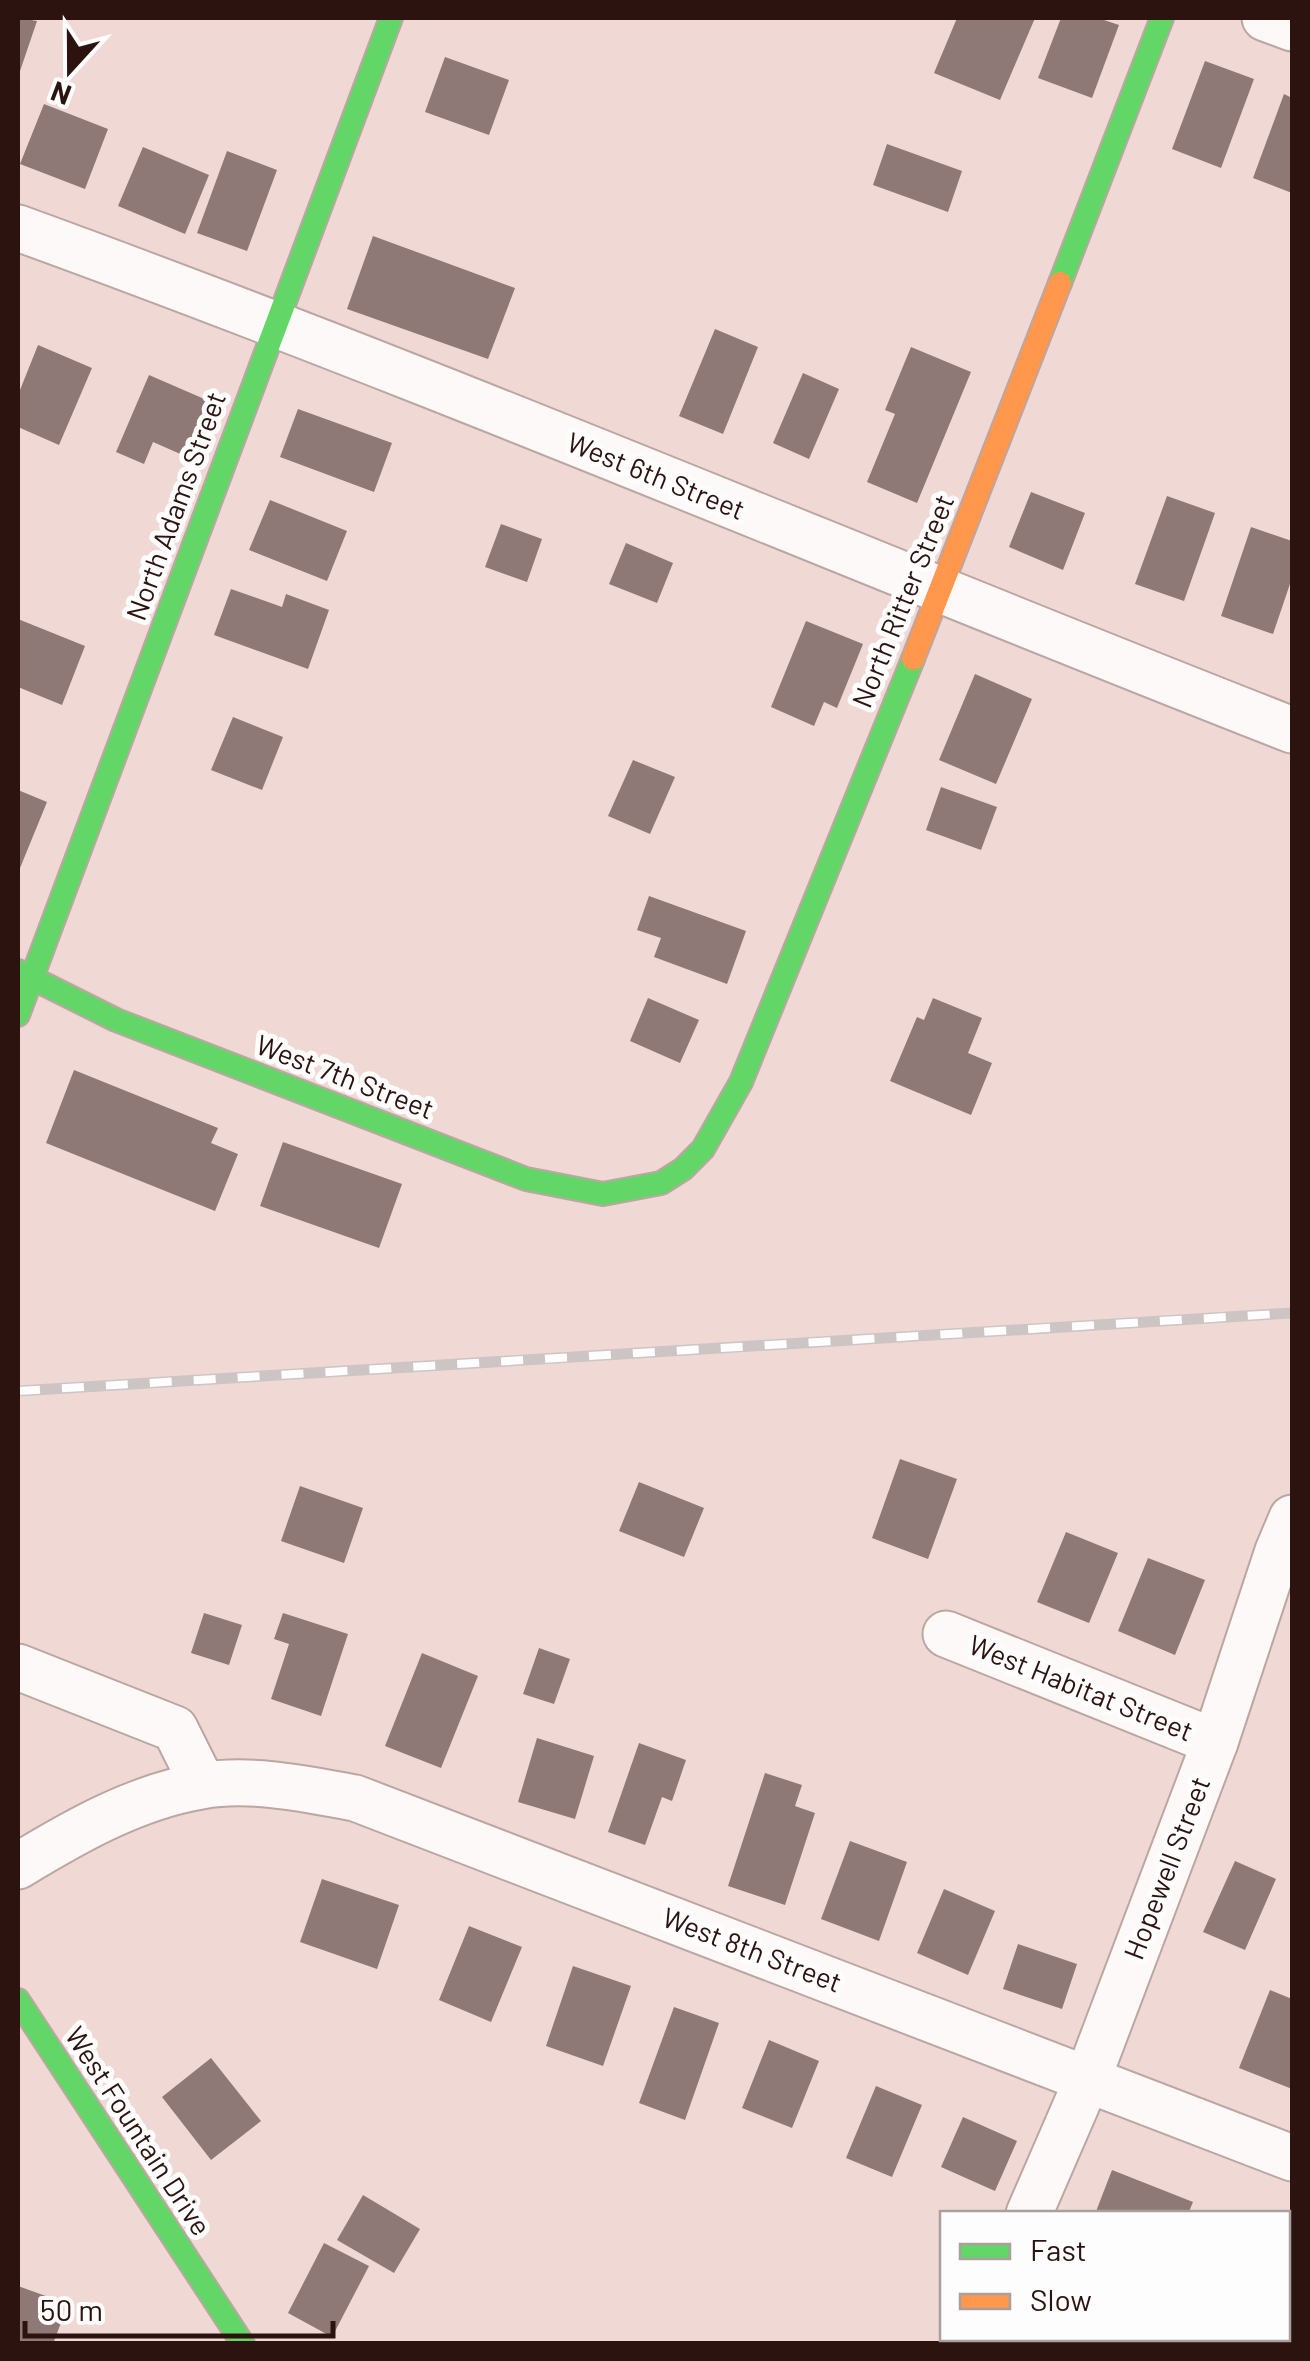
<svg xmlns="http://www.w3.org/2000/svg" width="1310" height="2361" font-family="Barlow,sans-serif">
	<rect width="100%" height="100%" fill="#f0d9d5"/>
	<g fill="#8e7976">
		<path d="M18 18 37 21 18 77Z"/>
		<path d="M957 18H1035L1000 100 934 73Z"/>
		<path d="M1061 18H1098L1119 25 1092 98 1038 78Z"/>
		<path d="M445 57 509 80 489 135 425 112Z"/>
		<path d="M1205 61 1254 79 1221 168 1172 149Z"/>
		<path d="M1284 94 1292 98V193L1253 178Z"/>
		<path d="M44 104 108 129 85 189 20 164Z"/>
		<path d="M887 144 962 171 948 212 873 185Z"/>
		<path d="M143 147 209 175 185 234 118 206Z"/>
		<path d="M227 151 277 170 247 251 197 233Z"/>
		<path d="M373 236 515 288 488 359 347 309Z"/>
		<path d="M715 329 758 347 723 434 679 416Z"/>
		<path d="M38 345 92 368 59 445 18 427V395Z"/>
		<path d="M911 347 971 372 917 503 867 482 895 414 885 410Z"/>
		<path d="M803 373 839 389 809 459 773 443Z"/>
		<path d="M149 375 209 401 185 456 153 442 144 464 116 452Z"/>
		<path d="M298 409 392 443 374 492 280 457Z"/>
		<path d="M1031 492 1085 513 1063 570 1009 547Z"/>
		<path d="M1167 496 1215 513 1184 601 1135 584Z"/>
		<path d="M270 500 347 531 327 581 249 550Z"/>
		<path d="M501 524 542 539 527 582 485 567Z"/>
		<path d="M1251 527 1292 541V578L1273 634 1221 616Z"/>
		<path d="M626 543 673 563 657 603 609 584Z"/>
		<path d="M231 589 282 607 286 594 329 610 308 669 214 635Z"/>
		<path d="M18 619 85 646 62 705 18 687Z"/>
		<path d="M806 621 863 644 837 708 824 702 814 726 771 707Z"/>
		<path d="M975 674 1032 699 996 784 939 760Z"/>
		<path d="M233 717 283 737 262 790 211 770Z"/>
		<path d="M633 760 675 777 650 834 608 816Z"/>
		<path d="M941 787 997 807 981 850 926 830Z"/>
		<path d="M18 790 47 802 18 873Z"/>
		<path d="M649 896 746 931 727 984 654 957 661 938 637 930Z"/>
		<path d="M648 998 699 1020 680 1063 630 1041Z"/>
		<path d="M933 998 982 1018 968 1053 992 1063 971 1115 890 1081 917 1017 924 1020Z"/>
		<path d="M74 1070 218 1128 211 1143 238 1154 215 1211 46 1143Z"/>
		<path d="M283 1142 402 1184 379 1248 260 1206Z"/>
		<path d="M900 1459 957 1479 928 1559 872 1538Z"/>
		<path d="M639 1482 704 1508 684 1557 619 1531Z"/>
		<path d="M300 1486 363 1508 344 1563 281 1541Z"/>
		<path d="M1066 1532 1118 1553 1089 1623 1037 1602Z"/>
		<path d="M1148 1558 1205 1580 1175 1655 1118 1631Z"/>
		<path d="M204 1613 242 1625 229 1665 191 1653Z"/>
		<path d="M283 1613 348 1634 321 1716 271 1699 289 1644 274 1639Z"/>
		<path d="M539 1648 570 1659 554 1704 523 1694Z"/>
		<path d="M422 1653 478 1676 441 1768 385 1746Z"/>
		<path d="M537 1738 594 1756 575 1819 518 1802Z"/>
		<path d="M639 1743 686 1760 672 1801 662 1797 645 1845 608 1832Z"/>
		<path d="M765 1773 802 1785 795 1806 815 1813 785 1905 728 1886Z"/>
		<path d="M850 1841 907 1862 879 1941 821 1919Z"/>
		<path d="M1235 1861 1276 1879 1245 1950 1203 1932Z"/>
		<path d="M322 1879 399 1905 377 1969 300 1942Z"/>
		<path d="M944 1889 995 1911 968 1975 917 1953Z"/>
		<path d="M469 1926 522 1947 491 2022 439 2000Z"/>
		<path d="M1018 1944 1077 1964 1062 2009 1003 1989Z"/>
		<path d="M573 1966 631 1986 603 2066 546 2046Z"/>
		<path d="M1270 1990 1292 1999V2089L1239 2068Z"/>
		<path d="M674 2007 719 2023 685 2120 639 2103Z"/>
		<path d="M769 2040 819 2061 792 2128 742 2108Z"/>
		<path d="M211 2058 261 2121 211 2160 162 2097Z"/>
		<path d="M876 2086 922 2105 892 2177 846 2158Z"/>
		<path d="M963 2117 1017 2141 995 2191 941 2167Z"/>
		<path d="M1112 2170 1193 2202 1188 2214H1095Z"/>
		<path d="M363 2195 420 2229 394 2273 337 2240Z"/>
		<path d="M324 2243 369 2266 332 2337 288 2313Z"/>
		<path d="M18 2286 68 2304 53 2344H18Z"/>
	</g>
	<g fill="none" stroke-linecap="round" stroke-linejoin="round">
		<defs>
			<g id="street">
				<path d="M1265 18 1292 28"/>
				<path d="M18 228C447 384 867 564 1292 730"/>
				<path d="M946 1634 1215 1742"/>
				<path d="M18 1667 175 1729 203 1785"/>
				<path d="M18 1866C74 1832 135 1797 201 1786 251 1777 306 1789 355 1798L1292 2158"/>
				<path d="M1029 2214 1088 2078 1215 1742 1278 1551 1292 1518"/>
				<path d="M974 2344 976 2338"/>
			</g>
			<g id="fast">
				<path d="M1060 283 1162 18"/>
				<path d="M18 971 116 1020 526 1179 603 1194 661 1183 683 1169 703 1149 741 1082 913 659"/>
				<path d="M18 1015 391 18"/>
				<path d="M18 2000 243 2344"/>
			</g>
			<path id="slow" d="M913 659 1060 283"/>
		</defs>
		<use href="#street" stroke="#bca6a2" stroke-width="49"/>
		<use href="#fast" stroke="#bca6a2" stroke-width="26"/>
		<use href="#slow" stroke="#bca6a2" stroke-width="26"/>
		<use href="#street" stroke="#fdf9f9" stroke-width="45"/>
		<use href="#fast" stroke="#63d668" stroke-width="22"/>
		<use href="#slow" stroke="#ff974d" stroke-width="22"/>
		<defs>
			<path id="rail" d="M18 1391 1292 1313"/>
		</defs>
		<use href="#rail" stroke="#ccc5c4" stroke-width="11"/>
		<use href="#rail" stroke="#fdfdfd" stroke-width="8" stroke-dasharray="22" stroke-linecap="butt"/>
	</g>
	<g text-anchor="middle" stroke-width="10" stroke-linejoin="round" paint-order="stroke">
		<g font-size="28" fill="#2c130f" stroke="#fdfdfd">
			<text transform="translate(656 476) rotate(22)" y="10">West 6th Street</text>
			<text transform="translate(176 506) rotate(-70)" y="10">North Adams Street</text>
			<text transform="translate(903 601) rotate(-68)" y="10">North Ritter Street</text>
			<text transform="translate(345 1077) rotate(21)" y="10">West 7th Street</text>
			<text transform="translate(1081 1688) rotate(22)" y="10">West Habitat Street</text>
			<text transform="translate(1167 1868) rotate(-69)" y="10">Hopewell Street</text>
			<text transform="translate(752 1950) rotate(21)" y="10">West 8th Street</text>
			<text transform="translate(138 2131) rotate(57)" y="10">West Fountain Drive</text>
		</g>
	</g>
	<rect width="1310" height="2361" fill="none" stroke="#2c130f" stroke-width="40"/>
	<rect x="940" y="2211" width="350" height="130" fill="#fdfdfd" stroke="#a99f9e" stroke-width="2.5"/>
	<rect x="960" y="2244" width="50" height="15" fill="#63d668" stroke="#a99f9e" stroke-width="2.5"/>
	<text x="1030" y="2261" font-size="30" fill="#2c130f">Fast</text>
	<rect x="960" y="2294" width="50" height="15" fill="#ff974d" stroke="#a99f9e" stroke-width="2.5"/>
	<text x="1030" y="2311" font-size="30" fill="#2c130f">Slow</text>
	<g transform="translate(70 70) rotate(201)" stroke="#fdfdfd" stroke-width="8" paint-order="stroke">
	<path d="M0-8L18 38L0 25L-18 38Z" fill="#2c130f"/>
	<text y="-15" font-size="28" font-weight="bold" text-anchor="middle" fill="#2c130f">N</text>
	</g>
	<path d="M25 2321v15h308v-15" fill="none" stroke="#2c130f" stroke-width="5"/>
	<text x="40" y="2321" font-size="30" fill="#2c130f" stroke="#fdfdfd" stroke-width="8" paint-order="stroke">50 m</text>
</svg>
